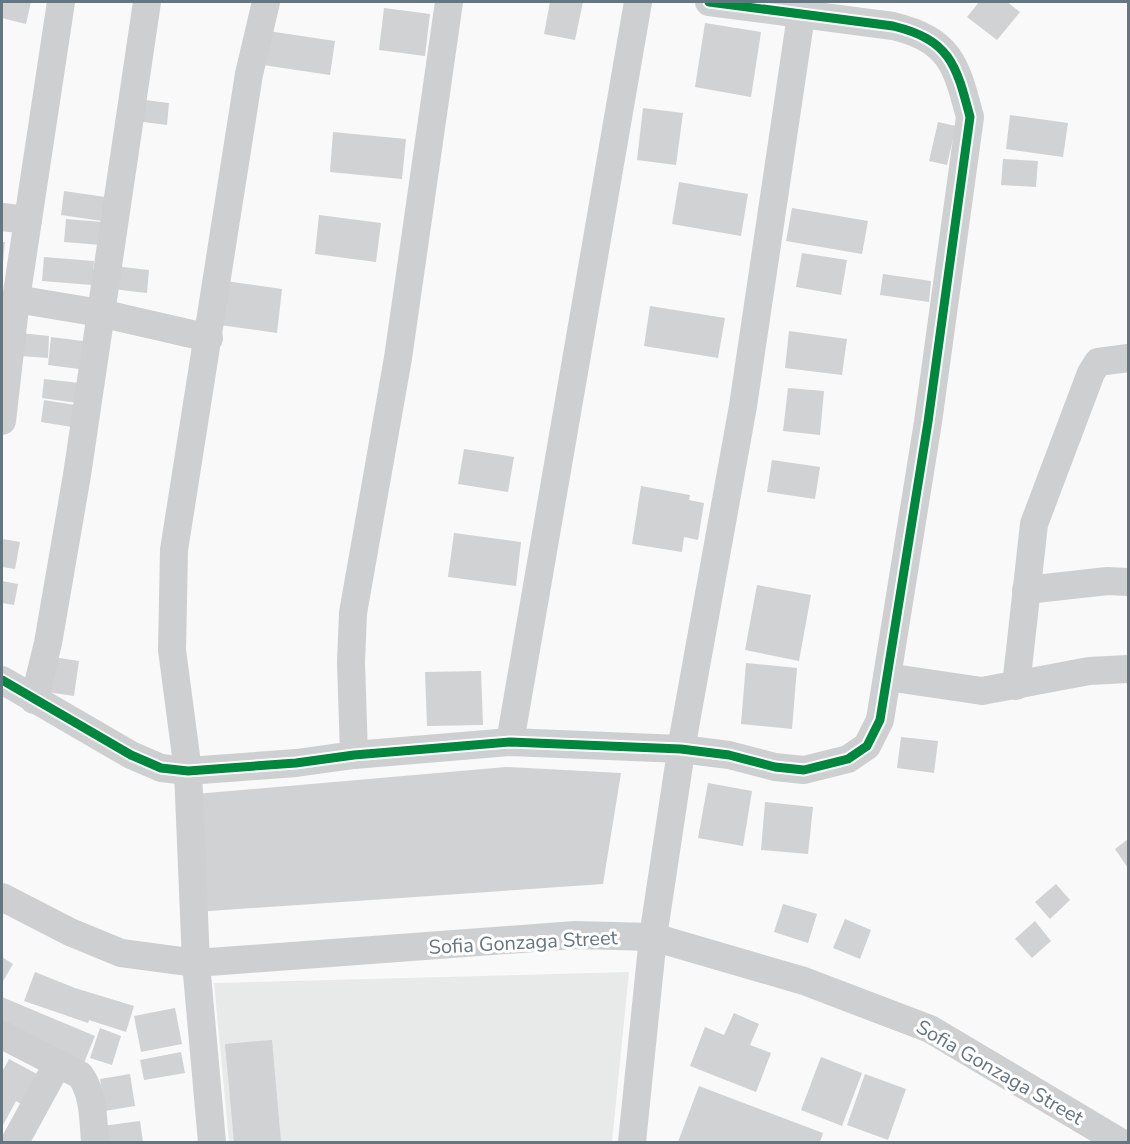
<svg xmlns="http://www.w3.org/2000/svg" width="1130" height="1144" font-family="'Nunito Sans',sans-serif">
	<rect width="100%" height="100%" fill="#f9f9f9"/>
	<path fill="#e8e9e9" d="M629 972 612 1142H229L214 983Z"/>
	<g fill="#d0d2d3">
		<path d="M2 2H31L26 24 2 18Z"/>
		<path d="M550 2H583L575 40 544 34Z"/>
		<path d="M979 2H1007L1020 12 997 40 967 17Z"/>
		<path d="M384 8 430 14 425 56 379 50Z"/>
		<path d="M705 23 761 32 751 97 695 87Z"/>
		<path d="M268 31 335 41 330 75 263 65Z"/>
		<path d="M137 99 169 103 167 125 135 121Z"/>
		<path d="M643 108 683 113 676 165 637 160Z"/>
		<path d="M1010 115 1068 123 1063 157 1006 149Z"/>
		<path d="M938 122 956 126 947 165 929 161Z"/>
		<path d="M333 132 406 139 402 179 330 172Z"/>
		<path d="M1003 159 1038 161 1036 187 1001 185Z"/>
		<path d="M679 182 748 194 741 236 672 224Z"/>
		<path d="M64 191 105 197 102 221 61 215Z"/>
		<path d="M792 208 868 221 862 254 786 241Z"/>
		<path d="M319 215 381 223 376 262 315 254Z"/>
		<path d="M66 219 103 222 101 245 64 242Z"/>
		<path d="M2 242H5L3 263H2Z"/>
		<path d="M802 253 847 260 841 295 796 287Z"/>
		<path d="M44 257 94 261 92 285 42 281Z"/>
		<path d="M114 266 149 270 147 293 112 289Z"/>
		<path d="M883 274 931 281 929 302 880 295Z"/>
		<path d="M225 281 282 289 277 333 220 325Z"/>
		<path d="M650 306 725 318 718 358 644 346Z"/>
		<path d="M789 331 847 339 842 375 785 368Z"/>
		<path d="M20 333 49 336 48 358 19 356Z"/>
		<path d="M51 337 83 341 79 369 48 365Z"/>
		<path d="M44 379 80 383 77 403 42 398Z"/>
		<path d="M788 388 824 391 820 435 783 431Z"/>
		<path d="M44 400 75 405 72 427 41 422Z"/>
		<path d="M464 449 514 457 508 492 458 484Z"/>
		<path d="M772 460 820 467 815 499 767 492Z"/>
		<path d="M641 486 690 495 689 500 704 503 698 540 684 537 682 552 632 544Z"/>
		<path d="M454 533 521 542 516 586 448 577Z"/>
		<path d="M2 539 20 542 15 569 2 567Z"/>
		<path d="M2 581 18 584 14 605 2 603Z"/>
		<path d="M757 585 811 595 799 661 745 650Z"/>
		<path d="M53 657 79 661 74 696 47 692Z"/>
		<path d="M746 663 797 668 792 729 741 724Z"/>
		<path d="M481 671 483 725 427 726 425 672Z"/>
		<path d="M901 737 938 741 934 773 897 768Z"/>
		<path d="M506 767 621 773 603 884 196 912 195 794Z"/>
		<path d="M708 783 752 791 743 846 698 838Z"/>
		<path d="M765 802 813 807 808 854 761 850Z"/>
		<path d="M1128 839V868L1115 849Z"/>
		<path d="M1056 884 1070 900 1050 919 1035 902Z"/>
		<path d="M783 904 817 914 808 943 774 932Z"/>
		<path d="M845 919 871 930 860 959 833 948Z"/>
		<path d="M1035 921 1051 941 1032 958 1015 939Z"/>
		<path d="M2 957 13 964 2 983Z"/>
		<path d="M35 972 75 988 134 1006 126 1032 89 1020 88 1023 24 1001Z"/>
		<path d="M2 997 95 1036 84 1063 2 1028Z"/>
		<path d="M175 1008 182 1044 141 1052 134 1016Z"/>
		<path d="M734 1013 759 1024 750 1045 771 1053 756 1092 690 1066 705 1027 724 1035Z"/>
		<path d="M100 1028 121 1036 112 1065 90 1058Z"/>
		<path d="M272 1040 281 1142H234L225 1044Z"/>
		<path d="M181 1052 185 1073 144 1080 140 1060Z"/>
		<path d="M821 1057 862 1073 842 1126 801 1110Z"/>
		<path d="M9 1059 37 1074 21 1104 16 1101 2 1127V1072Z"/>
		<path d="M130 1074 135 1106 105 1111 100 1079Z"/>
		<path d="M865 1074 906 1089 888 1140 847 1125Z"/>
		<path d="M699 1086 823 1133 820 1142H678Z"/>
		<path d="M140 1121 143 1142H104L102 1126Z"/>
	</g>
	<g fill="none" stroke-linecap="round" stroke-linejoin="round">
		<g stroke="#cecfd0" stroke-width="28">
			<path d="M2 217 28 220"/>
			<path d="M16 299 100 313 209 338"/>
			<path d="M2 421 16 299 61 2"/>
			<path d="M1026 590 1108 581 1128 582"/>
			<path d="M887 677 982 691 1089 671 1128 669"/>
			<path d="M2 680 131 755 161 768 188 771 296 763 354 755 510 742 681 749 729 755 775 767 804 770 848 759 867 746 880 720 928 422 970 117C956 64 950 40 893 26L709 2"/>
			<path d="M1016 686 1034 524 1091 373 1098 362 1128 358"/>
			<path d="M34 700 48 643 77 475 147 2"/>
			<path d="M510 742 638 2"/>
			<path d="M354 755 351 662 353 613 398 358 449 2"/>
			<path d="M2 897 70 932 121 953 196 963 575 935 653 937 804 981 930 1029 1120 1142"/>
			<path d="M2 1035 80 1075C94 1094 93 1119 95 1142"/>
			<path d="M15 1142 58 1063"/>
			<path d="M212 1142 196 963 188 771 172 650 174 550 249 74 266 2"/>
			<path d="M632 1142 653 937 683 738 743 406 803 2"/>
		</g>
		<defs>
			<path id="cycleway" d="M2 680 131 755 161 768 188 771 296 763 354 755 510 742 681 749 729 755 775 767 804 770 848 759 867 746 880 720 928 422 970 117C956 64 950 40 893 26L709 2"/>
		</defs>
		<use href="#cycleway" stroke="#fff" stroke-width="13"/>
		<use href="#cycleway" stroke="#00873e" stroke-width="9"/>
	</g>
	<g text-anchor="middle" stroke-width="6" stroke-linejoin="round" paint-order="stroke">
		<g font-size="20" fill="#657683" stroke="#fff">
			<text transform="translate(523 942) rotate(-3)" y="7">Sofia Gonzaga Street</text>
			<text transform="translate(1000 1072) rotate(30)" y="7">Sofia Gonzaga Street</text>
		</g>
	</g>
	<rect width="1130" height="1144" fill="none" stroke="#657683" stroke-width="6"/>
</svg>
